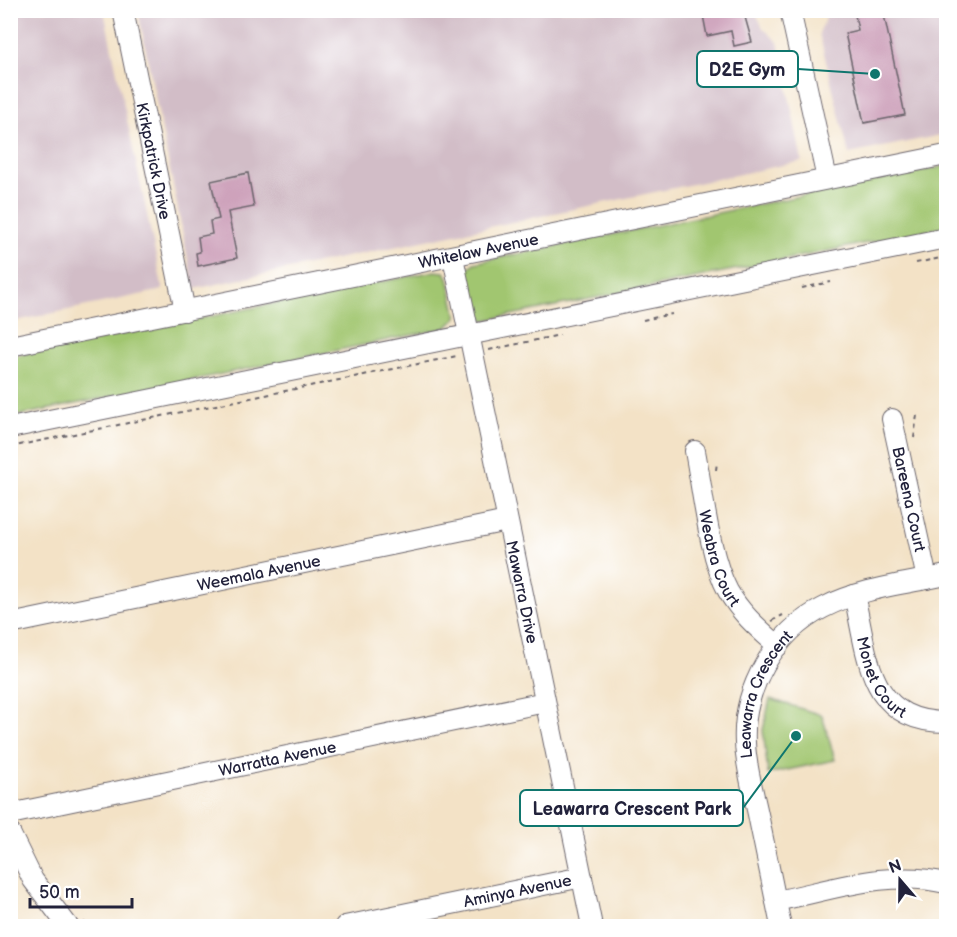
<svg xmlns="http://www.w3.org/2000/svg" width="957" height="937" font-family="'Balsamiq Sans',sans-serif">
	<rect width="100%" height="100%" fill="#fff"/>
	<filter id="ink" filterUnits="userSpaceOnUse"><feTurbulence type="fractalNoise" baseFrequency=".0167" numOctaves="2"/><feDisplacementMap in="SourceGraphic" scale="12" xChannelSelector="R" yChannelSelector="G"/><feConvolveMatrix kernelMatrix="1 2 1 2 8 2 1 2 1" color-interpolation-filters="sRGB"/></filter>
	<filter id="wash" filterUnits="userSpaceOnUse"><feTurbulence type="fractalNoise" baseFrequency=".008" numOctaves="4" result="noise"/><feDisplacementMap in="SourceGraphic" scale="24" xChannelSelector="R" yChannelSelector="G"/><feGaussianBlur stdDeviation="1.35" result="paint"/><feColorMatrix in="noise" values="0 0 0 0 0 0 0 0 0 0 0 0 0 0 0 0 0 1.4 0 .05"/><feComposite in="paint" operator="in"/></filter>
	<g filter="url(#wash)">
		<rect width="100%" height="100%" fill="#f3e2c6"/>
		<g fill="#d2bdc7">
			<path d="M11 10 104 11 163 290 11 322Z"/>
			<path d="M138 11H755L763 28 778 42 802 161 194 289Z"/>
			<path d="M829 11H946V134L849 154 819 33Z"/>
		</g>
		<g fill="#a1c670" stroke="#627456" stroke-width="1.5">
			<path d="M946 166V227L486 320 478 318 474 314 465 272 474 263Z"/>
			<path d="M435 271 444 272 448 277 457 317 446 328 11 417V359L19 355Z"/>
			<path d="M770 699 822 715 835 760 768 774 763 730Z"/>
		</g>
		<g id="blocks">
			<g fill="#cea2bb">
				<path d="M702 10H743L752 42 734 46 731 31 707 36Z"/>
				<path d="M854 10H883L905 115 864 123 845 33 858 30Z"/>
				<path d="M248 173 254 207 228 212 237 258 198 266 196 253 200 252 198 237 212 234 210 221 219 219 211 181Z"/>
			</g>
		</g>
	</g>
	<g filter="url(#ink)">
		<use href="#blocks" fill-opacity="0" stroke="#6b656c" stroke-width="1.5"/>
		<g fill="none" stroke-linecap="round" stroke-linejoin="round">
			<defs>
				<g id="minor">
					<path id="s1" d="M123 10 185 311"/>
					<path d="M790 10 827 179"/>
					<path id="s2" d="M453 257 592 926"/>
					<path id="s3" d="M10 346 946 155"/>
					<path id="s4" d="M892 419 927 579"/>
					<path d="M10 428 946 238"/>
					<path id="s5" d="M695 451C703 492 709 556 728 591 741 614 759 629 778 646"/>
					<path id="s6" d="M854 595C868 654 867 722 946 722"/>
					<path id="s7" d="M10 624 507 521"/>
					<path id="s8" d="M10 814 545 702"/>
					<path d="M10 833 33 880 68 926"/>
					<path d="M776 901C832 890 889 869 946 883"/>
					<path id="s9" d="M345 926 582 877"/>
					<path id="s10" d="M781 926C774 892 767 858 760 824 755 797 746 770 745 743 742 689 775 632 823 608 861 588 906 584 946 575"/>
				</g>
			</defs>
			<use href="#minor" stroke="#6b656c" stroke-width="22"/>
			<g stroke="#6b656c" stroke-width="2" stroke-dasharray="4.5 4.5" stroke-linecap="butt">
				<path d="M916 263 946 257"/>
				<path d="M802 288 831 282"/>
				<path d="M643 320 672 314"/>
				<path d="M489 350 560 335"/>
				<path d="M914 438 917 415"/>
				<path d="M10 447 457 356"/>
				<path d="M716 470 717 462"/>
				<path d="M772 621 783 615"/>
				<path d="M10 778 14 795"/>
				<path d="M84 922 88 926"/>
			</g>
			<use href="#minor" stroke="#fff" stroke-width="20"/>
		</g>
	</g>
	<g text-anchor="middle" stroke-width="6" stroke-linejoin="round" paint-order="stroke">
		<g font-size="16" fill="#22223b" stroke="#fff">
			<text dy="6" stroke="none"><textPath href="#s1" startOffset="154">Kirkpatrick Drive</textPath></text>
			<text dy="6" stroke="none"><textPath href="#s3" startOffset="478">Whitelaw Avenue</textPath></text>
			<text dy="6" stroke="none"><textPath href="#s4" startOffset="82">Bareena Court</textPath></text>
			<text dy="6" stroke="none"><textPath href="#s5" startOffset="110">Weabra Court</textPath></text>
			<text dy="6" stroke="none"><textPath href="#s7" startOffset="254">Weemala Avenue</textPath></text>
			<text dy="6" stroke="none"><textPath href="#s2" startOffset="342">Mawarra Drive</textPath></text>
			<text dy="6" stroke="none"><textPath href="#s6" startOffset="88">Monet Court</textPath></text>
			<text dy="6" stroke="none"><textPath href="#s10" startOffset="240">Leawarra Crescent</textPath></text>
			<text dy="6" stroke="none"><textPath href="#s8" startOffset="273">Warratta Avenue</textPath></text>
			<text dy="6" stroke="none"><textPath href="#s9" startOffset="176">Aminya Avenue</textPath></text>
		</g>
	</g>
	<path fill="none" stroke="#0f766e" stroke-width="2" d="M875 74L798 69M796 736L743 808"/>
	<g fill="#0f766e" stroke="#fff" stroke-width="2">
		<circle cx="875" cy="74" r="6"/>
		<circle cx="796" cy="736" r="6"/>
	</g>
	<g fill="#fff" stroke="#0f766e" stroke-width="2">
		<rect x="697" y="51" width="101" height="36" rx="6"/>
		<rect x="520" y="790" width="223" height="36" rx="6"/>
	</g>
	<g font-size="18" text-anchor="middle" font-weight="bold" fill="#22223b">
		<text x="747" y="76">D2E Gym</text>
		<text x="632" y="815">Leawarra Crescent Park</text>
	</g>
	<rect width="957" height="937" fill="none" stroke="#fff" stroke-width="36"/>
	<g transform="translate(900 880) rotate(340)" stroke="#ffffff" stroke-width="4.5" paint-order="stroke">
	<path d="M0-4.5L10 22L0 15L-10 22Z" fill="#22223b"/>
	<text y="-9" font-size="16" font-weight="bold" text-anchor="middle" fill="#22223b">N</text>
	</g>
	<path d="M30 898v9h102v-9" fill="none" stroke="#22223b" stroke-width="3"/>
	<text x="39" y="898" font-size="18" fill="#22223b" stroke="#ffffff" stroke-width="4.5" paint-order="stroke">50 m</text>
</svg>
